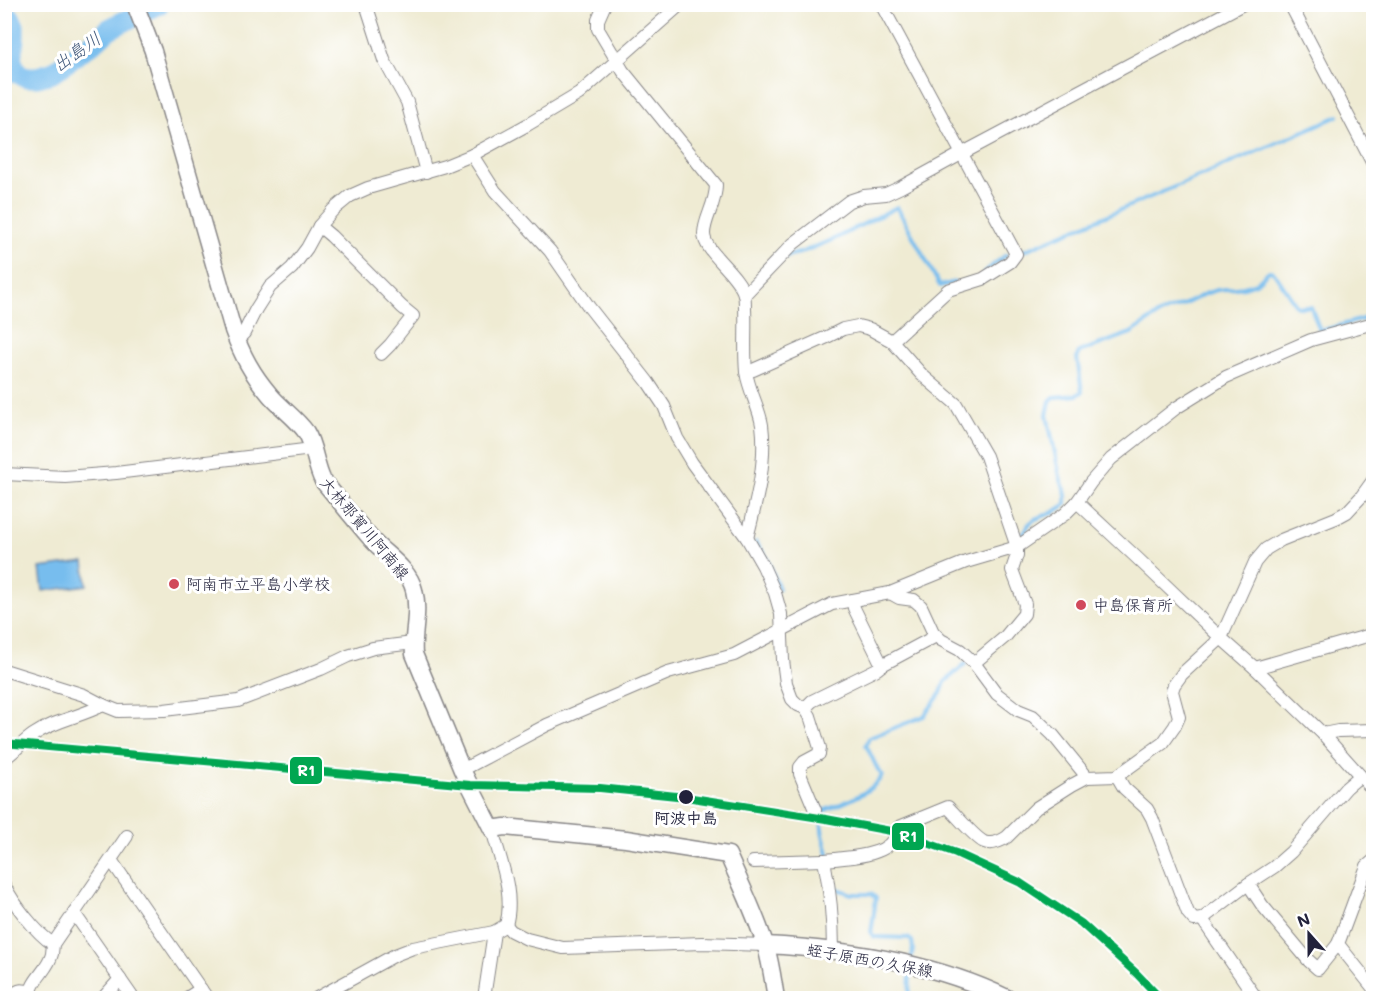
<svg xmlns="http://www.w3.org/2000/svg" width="1378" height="1003" font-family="Mali,'Klee One',sans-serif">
	<rect width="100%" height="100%" fill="#fff"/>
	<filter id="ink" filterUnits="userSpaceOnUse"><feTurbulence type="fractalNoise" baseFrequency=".0167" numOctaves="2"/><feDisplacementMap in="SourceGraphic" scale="12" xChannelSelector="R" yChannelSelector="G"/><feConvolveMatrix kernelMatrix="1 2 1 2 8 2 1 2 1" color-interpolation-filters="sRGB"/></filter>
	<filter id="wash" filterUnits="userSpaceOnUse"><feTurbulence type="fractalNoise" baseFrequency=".008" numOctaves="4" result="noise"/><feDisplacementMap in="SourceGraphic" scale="24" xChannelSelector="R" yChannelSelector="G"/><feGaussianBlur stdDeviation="1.35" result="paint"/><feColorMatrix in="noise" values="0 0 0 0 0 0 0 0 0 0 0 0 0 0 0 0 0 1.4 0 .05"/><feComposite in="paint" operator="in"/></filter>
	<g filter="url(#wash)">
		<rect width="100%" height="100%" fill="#efebd3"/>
		<path fill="#77bdee" stroke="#4c7094" stroke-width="1.5" d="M84 562 87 585 43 591 40 568Z"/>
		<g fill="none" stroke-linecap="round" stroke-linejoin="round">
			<g stroke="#77bdee" stroke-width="4">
				<path d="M1023 251 1205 174 1338 116"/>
				<path d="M787 257 790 255 800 253 834 239 897 207 940 286 955 282"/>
				<path d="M984 272 1006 255"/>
				<path d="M1022 536 1029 524 1035 519 1054 512 1066 504V494L1060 477 1047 415 1050 401 1054 397 1077 395 1082 392 1077 357 1079 352 1131 333 1159 314 1183 305 1207 293 1217 290 1244 287 1256 283 1269 271 1274 272 1297 307H1311L1320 331 1374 316"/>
				<path d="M756 542 767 558 779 589"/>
				<path d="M818 803 823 811C819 832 825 839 829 858"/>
				<path d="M823 811C839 805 875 792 882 775L877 768 866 745 869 738 924 716 941 693 945 682 966 663"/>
				<path d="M834 883 835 888 852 894H871L876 898 871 933 874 937 908 938 912 941 913 949 911 959"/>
				<path d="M909 998 910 971"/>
			</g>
			<path stroke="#77bdee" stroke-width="21" d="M4 15 10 17 14 26V39L11 59 17 73 26 77H37L52 73 97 40 109 29 159 4"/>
		</g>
	</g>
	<g filter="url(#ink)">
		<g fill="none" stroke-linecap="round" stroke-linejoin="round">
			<defs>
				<g id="minor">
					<path d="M366 4 384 60 407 102 426 172"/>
					<path d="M605 4 598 20V29L623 71 716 185C716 204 704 219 704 234 704 252 738 273 744 294 745 298 745 304 745 308 746 329 744 351 746 372 749 391 759 407 762 425 767 462 756 503 747 538"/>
					<path d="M881 4 1016 254 1010 262 983 279 948 290 892 341"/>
					<path d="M1290 4 1374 166"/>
					<path d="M472 155 495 191 550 251 589 307 648 382 664 406 677 438 692 463 747 538 763 566 775 593 781 614 783 660 786 683 792 699 798 705 805 708 810 716 820 748 819 754 804 762 800 767V774L815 810"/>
					<path d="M319 226 331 236 402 307 413 316 390 345 381 354"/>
					<path d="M744 295 793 244 849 201 864 196 886 194 901 187 961 154 1243 4"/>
					<path d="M237 340 244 333 256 309 270 287 292 268 307 248 319 226 333 210 350 196 368 188 445 166 472 155 527 125 579 94 681 4"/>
					<path d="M746 371 753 370 827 337 843 329 858 326 870 329 892 341 922 375 956 404 986 456 1017 547V555L1012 570 1025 604 1024 614 1005 637 974 663"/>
					<path d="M4 474 65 477 116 473 312 449"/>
					<path d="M1077 502 1136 557 1221 638 1255 668 1323 734 1374 791"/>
					<path d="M890 593 899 598 914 600 921 606 933 632 941 640 960 650 974 663 997 694 1018 710 1033 716 1053 735 1087 777"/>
					<path d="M853 600 854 608 882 665 936 636"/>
					<path d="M1255 668 1374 634"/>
					<path d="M4 670 84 695 103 705 118 711 164 710 238 701 321 669 348 656 373 648 413 643"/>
					<path d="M805 708 812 701 877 669 882 665"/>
					<path d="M1323 734 1338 731 1374 730"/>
					<path d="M4 759C15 751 23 742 33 735 55 720 80 717 103 705"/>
					<path d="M462 770 547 725 668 673 734 655 832 604 890 593 966 562 1017 547 1065 514 1077 502 1091 482 1111 459 1176 408 1226 377 1311 340 1374 323"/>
					<path d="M1117 776 1124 788 1147 809 1152 818 1188 913 1194 920 1202 919 1248 884 1274 867 1291 852 1346 788 1360 776"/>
					<path d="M111 860 207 998"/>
					<path d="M1374 860 1367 866 1338 944 1374 989"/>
					<path d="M753 862 824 860"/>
					<path d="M1248 884 1262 905 1309 961 1318 969 1338 944"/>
					<path d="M4 885C14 904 35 932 53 944"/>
					<path d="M74 913 133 998"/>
					<path d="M1202 919 1256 998"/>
					<path d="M506 925 511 931 527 939 563 948 702 943 765 945"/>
					<path d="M833 950C833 920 830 890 824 860 842 858 883 857 893 840 896 836 896 831 899 827L948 807C956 815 974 837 984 842 992 845 1001 841 1007 837L1036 808 1072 785 1087 777 1117 776 1163 743 1175 726 1179 717 1172 691 1174 685 1182 674 1221 638 1255 562 1266 549 1281 540 1336 518 1347 512 1361 497 1374 479"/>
					<path d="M9 998C17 991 19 988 30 992"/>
					<path d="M30 998C30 980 48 971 52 954 52 953 53 945 53 944L127 836"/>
					<path d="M103 998 120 979"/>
					<path d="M187 998 201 989"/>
					<path d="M317 998 395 955 413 948 494 932 506 925C515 893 500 860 492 829"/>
					<path d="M484 998 494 932"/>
				</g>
				<g id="major">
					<path d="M135 4 153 51 233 330C242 355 252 374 270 395 281 408 296 418 306 432 315 446 315 466 323 481 340 501 356 522 373 541 387 556 409 569 414 590 420 612 412 633 414 654L462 770 492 829 505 827 626 839 728 855C741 885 756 915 766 947 771 964 773 981 776 998"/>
					<path d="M765 945C846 949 933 962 1007 998"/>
				</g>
			</defs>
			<use href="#minor" stroke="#888687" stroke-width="14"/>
			<use href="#major" stroke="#888687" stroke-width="19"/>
			<use href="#minor" stroke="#fff" stroke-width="12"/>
			<use href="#major" stroke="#fff" stroke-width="16"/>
			<defs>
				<path id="rail-1" d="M4 743 470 785 600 788 686 797 826 819 896 832 956 853 1019 882 1081 923 1136 973 1160 998"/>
			</defs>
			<use href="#rail-1" stroke="#fff" stroke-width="12"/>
			<use href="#rail-1" stroke="#00a651" stroke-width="8"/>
		</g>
	</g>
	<g fill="#d1495b" stroke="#fff" stroke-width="2">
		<circle cx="174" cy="584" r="6"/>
		<circle cx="1081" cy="605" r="6"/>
	</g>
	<circle fill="#22223b" stroke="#fff" stroke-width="2" cx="686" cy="797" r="8"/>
	<g text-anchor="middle" stroke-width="6" stroke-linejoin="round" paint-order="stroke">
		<g font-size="16" fill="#22223b" stroke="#fff">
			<text transform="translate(365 528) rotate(50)" y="6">大林那賀川阿南線</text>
			<text transform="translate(870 960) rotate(10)" y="6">蛭子原西の久保線</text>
		</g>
		<g font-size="16" fill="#22223b" stroke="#fff" text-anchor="start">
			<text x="186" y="590">阿南市立平島小学校</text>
			<text x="1093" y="611">中島保育所</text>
		</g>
		<g font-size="16" font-weight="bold" fill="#22223b" stroke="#fff">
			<text x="686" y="824">阿波中島</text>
		</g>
		<g font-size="18" font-style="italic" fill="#40587a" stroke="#fff">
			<text transform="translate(77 52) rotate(-35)" y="6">出島川</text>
		</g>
	</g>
	<g stroke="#fff" stroke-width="2">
		<rect x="289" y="756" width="34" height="29" rx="6" fill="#00a651"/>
		<rect x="891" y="822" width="34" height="29" rx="6" fill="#00a651"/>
	</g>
	<g font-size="16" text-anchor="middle" font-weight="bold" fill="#fff">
		<text x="306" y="776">R1</text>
		<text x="908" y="842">R1</text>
	</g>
	<rect width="1378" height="1003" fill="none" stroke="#fff" stroke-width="24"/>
	<g transform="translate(1309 934) rotate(339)" stroke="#ffffff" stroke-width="4.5" paint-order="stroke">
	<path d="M0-4.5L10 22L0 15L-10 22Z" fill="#22223b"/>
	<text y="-9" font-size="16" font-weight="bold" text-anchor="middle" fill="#22223b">N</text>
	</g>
</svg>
